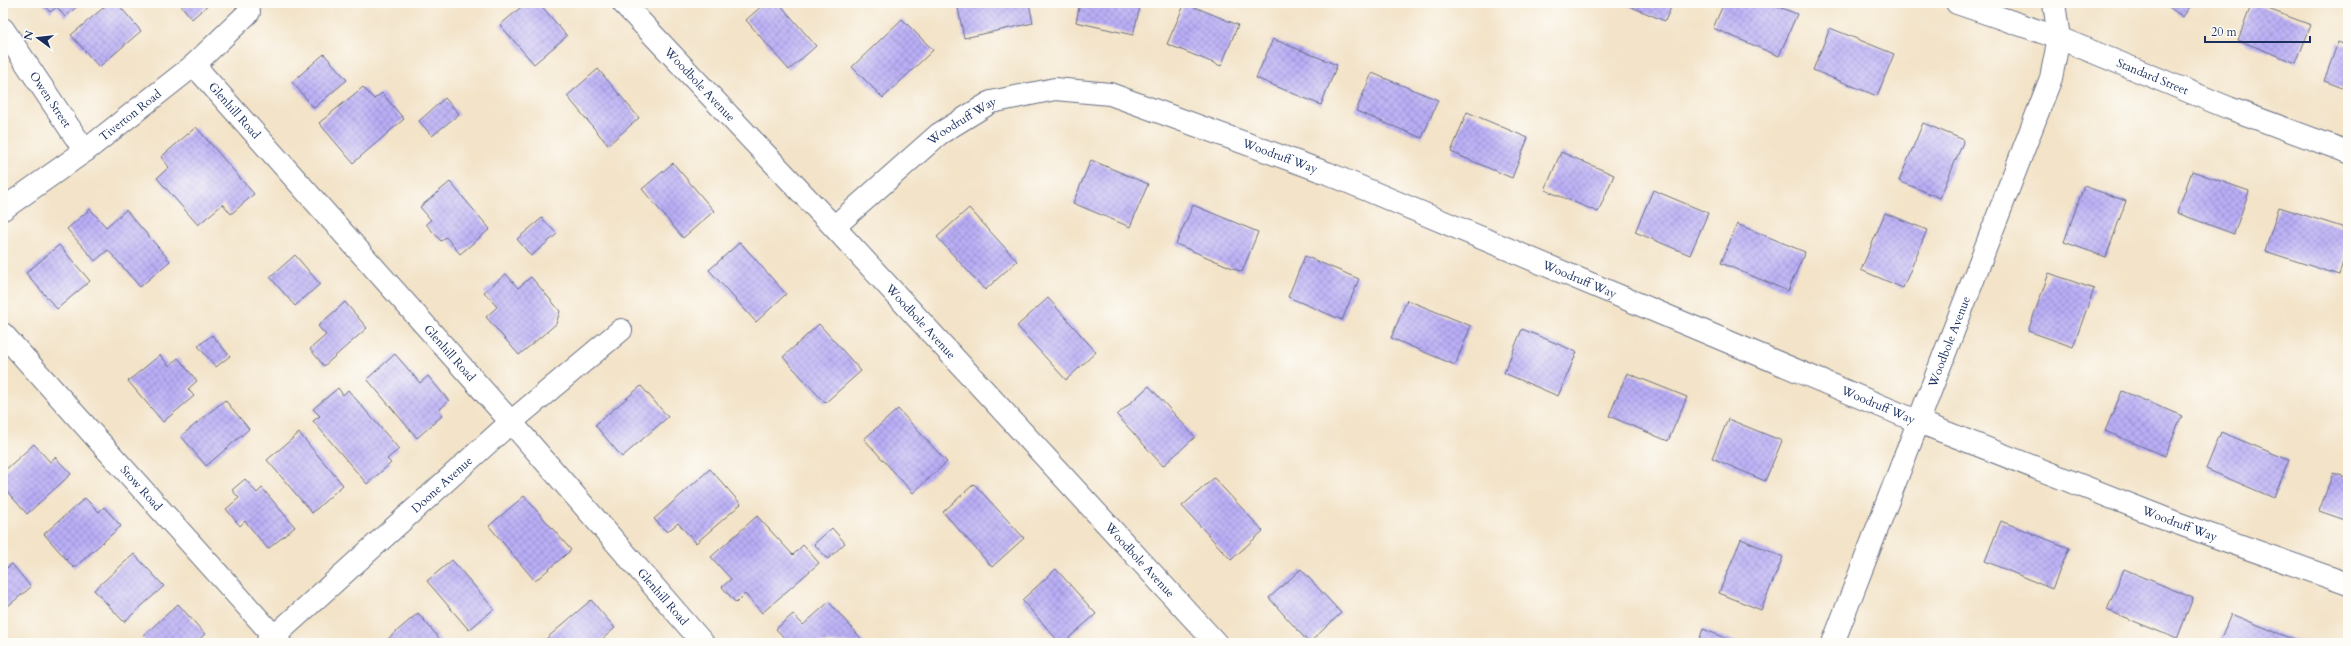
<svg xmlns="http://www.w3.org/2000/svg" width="2351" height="646" font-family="Cardo,serif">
	<defs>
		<pattern id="building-cross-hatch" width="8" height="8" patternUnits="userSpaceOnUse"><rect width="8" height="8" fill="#baaef6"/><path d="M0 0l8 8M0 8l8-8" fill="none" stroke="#968eca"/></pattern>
	</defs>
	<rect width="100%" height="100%" fill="#fdfcf7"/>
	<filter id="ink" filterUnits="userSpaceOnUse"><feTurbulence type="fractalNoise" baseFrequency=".025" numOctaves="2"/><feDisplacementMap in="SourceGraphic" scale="8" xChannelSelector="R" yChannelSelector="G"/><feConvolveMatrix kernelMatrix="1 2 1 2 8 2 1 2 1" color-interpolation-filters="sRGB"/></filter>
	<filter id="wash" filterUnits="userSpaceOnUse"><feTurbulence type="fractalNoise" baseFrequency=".012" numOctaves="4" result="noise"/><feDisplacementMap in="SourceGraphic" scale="16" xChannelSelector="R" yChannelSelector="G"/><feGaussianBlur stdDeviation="0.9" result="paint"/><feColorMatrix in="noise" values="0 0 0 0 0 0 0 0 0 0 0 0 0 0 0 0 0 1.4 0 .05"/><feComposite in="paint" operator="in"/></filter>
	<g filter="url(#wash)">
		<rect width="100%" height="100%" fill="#f3e3c8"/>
		<g id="blocks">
			<g fill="url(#building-cross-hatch)">
				<path d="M42 3H81L65 17 57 7 50 12Z"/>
				<path d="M109 3H117L141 31 99 67 71 35Z"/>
				<path d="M179 3H210L192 19Z"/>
				<path d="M526 3H539L567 36 534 64 500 25Z"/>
				<path d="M765 3H779L816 46 789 70 746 20Z"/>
				<path d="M957 3H1029L1033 23 964 38Z"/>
				<path d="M1080 3H1141L1133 35 1076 22Z"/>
				<path d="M1185 3 1238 25 1221 66 1167 44Z"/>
				<path d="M1622 3H1673L1665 21Z"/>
				<path d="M1724 3H1769L1797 14 1779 56 1713 28Z"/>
				<path d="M2163 3H2192L2183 17Z"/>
				<path d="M2252 3 2311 25 2296 63 2238 40Z"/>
				<path d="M902 19 933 50 883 98 852 67Z"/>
				<path d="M1830 28 1894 54 1877 96 1813 70Z"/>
				<path d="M1273 39 1337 65 1321 105 1256 78Z"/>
				<path d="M2338 42 2348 46V90L2324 81Z"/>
				<path d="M324 54 347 80 314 108 292 82Z"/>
				<path d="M598 69 639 118 608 145 567 96Z"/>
				<path d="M1372 73 1438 100 1422 138 1356 111Z"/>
				<path d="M363 87 374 99 382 93 404 119 353 163 319 123Z"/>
				<path d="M445 98 459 114 432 136 419 121Z"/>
				<path d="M1467 112 1528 138 1512 178 1451 152Z"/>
				<path d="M1923 123 1964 140 1940 198 1899 181Z"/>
				<path d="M196 127 254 194 231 214 223 204 198 225 157 178 169 167 161 157Z"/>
				<path d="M1561 152 1614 175 1598 212 1545 190Z"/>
				<path d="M1091 160 1148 184 1130 227 1073 203Z"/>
				<path d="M673 163 714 211 683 238 642 189Z"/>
				<path d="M2192 171 2249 191 2234 234 2177 213Z"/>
				<path d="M450 182 490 229 460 254 446 237 441 241 426 224 431 220 420 207Z"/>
				<path d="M2084 186 2126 201 2106 257 2064 242Z"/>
				<path d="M1653 190 1708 213 1690 255 1635 232Z"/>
				<path d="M1193 205 1258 232 1242 272 1176 244Z"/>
				<path d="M2279 207 2348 229V245L2339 275 2265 251Z"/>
				<path d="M969 208 1017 261 985 290 937 237Z"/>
				<path d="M90 209 106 227 126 210 170 261 140 287 108 250 95 261 67 229Z"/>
				<path d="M1885 213 1927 230 1903 288 1861 270Z"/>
				<path d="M542 218 557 234 531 256 517 239Z"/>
				<path d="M1737 224 1805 252 1788 291 1721 263Z"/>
				<path d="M740 242 786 294 756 322 709 270Z"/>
				<path d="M59 245 90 281 57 309 26 273Z"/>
				<path d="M295 255 320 284 295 306 270 277Z"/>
				<path d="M1305 256 1359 279 1342 320 1288 297Z"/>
				<path d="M2049 273 2094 289 2073 347 2028 331Z"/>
				<path d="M506 274 518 288 531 277 560 311 556 324 519 355 486 317 497 307 484 292Z"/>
				<path d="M1048 298 1096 352 1066 380 1017 326Z"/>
				<path d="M1407 300 1471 326 1455 365 1391 338Z"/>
				<path d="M345 302 367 328 324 366 310 349 326 335 318 326Z"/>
				<path d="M819 324 861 371 825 403 783 357Z"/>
				<path d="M1522 329 1577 352 1558 396 1504 373Z"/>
				<path d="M212 335 230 356 216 367 198 346Z"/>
				<path d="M395 354 420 383 428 376 449 401 439 410 443 415 417 438 367 379Z"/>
				<path d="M160 355 169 366 178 358 197 381 188 389 194 396 163 422 128 381Z"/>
				<path d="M1627 373 1687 397 1668 441 1609 416Z"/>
				<path d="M641 386 668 417 622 457 595 425Z"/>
				<path d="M1149 386 1195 437 1163 466 1117 415Z"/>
				<path d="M338 388 343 395 348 390 399 449 387 459 391 463 367 484 313 421 320 416 313 409Z"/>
				<path d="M2122 391 2182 416 2165 456 2105 431Z"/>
				<path d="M225 400 249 429 206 466 181 436Z"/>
				<path d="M898 409 947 462 913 493 864 439Z"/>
				<path d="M1728 419 1782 441 1765 481 1712 458Z"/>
				<path d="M2221 432 2289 460 2274 498 2206 469Z"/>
				<path d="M299 433 343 485 312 513 267 460Z"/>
				<path d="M34 444 50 462 55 457 71 474 27 514 3 487V472Z"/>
				<path d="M710 469 741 504 696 543 678 523 667 532 654 519Z"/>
				<path d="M2333 473 2348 478V521L2319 511Z"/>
				<path d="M1214 478 1263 531 1231 560 1182 506Z"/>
				<path d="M245 479 257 493 262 488 295 527 268 549 245 521 240 526 226 509 239 498 232 490Z"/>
				<path d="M974 484 1024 538 992 567 943 512Z"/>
				<path d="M524 496 571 550 535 581 489 526Z"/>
				<path d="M85 498 99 512 104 507 121 526 74 568 44 534Z"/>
				<path d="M757 516 793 555 803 545 819 563 762 613 745 594 736 603 722 587 731 579 711 557Z"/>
				<path d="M2001 521 2069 548 2052 589 1985 561Z"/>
				<path d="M832 528 845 543 828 559 814 544Z"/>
				<path d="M1741 539 1783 557 1761 610 1719 593Z"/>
				<path d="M134 554 164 586 124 622 94 590Z"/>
				<path d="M452 560 494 609 469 630 427 581Z"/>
				<path d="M12 564 31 587 3 610V571Z"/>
				<path d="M1056 569 1096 614 1063 643H1060L1022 600Z"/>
				<path d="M1301 569 1341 613 1309 643 1269 598Z"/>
				<path d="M2124 569 2193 598 2177 639 2107 610Z"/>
				<path d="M591 600 615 628 598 643H552L547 638Z"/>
				<path d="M829 602 865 643H784L787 641 776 629 793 614 803 625Z"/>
				<path d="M178 604 205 634 195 643H147L142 637Z"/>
				<path d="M418 613 443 643H383Z"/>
				<path d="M2231 614 2302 643H2219Z"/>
				<path d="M1703 629 1738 643H1698Z"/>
			</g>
		</g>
	</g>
	<g filter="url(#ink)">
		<use href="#blocks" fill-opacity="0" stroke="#676e83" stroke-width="1"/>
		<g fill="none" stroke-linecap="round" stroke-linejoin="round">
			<defs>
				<g id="minor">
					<path id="s1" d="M623 3 834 227 1216 643"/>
					<path id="s2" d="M1957 3 2059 38 2229 108 2348 152"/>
					<path id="s3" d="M3 29 85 151"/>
					<path id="s4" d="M194 65 511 422 703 643"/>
					<path id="s5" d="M3 209 85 151 194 65 249 12"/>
					<path id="s6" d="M834 227 939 134 991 102 1055 89 1110 94 1327 173 1919 422 2174 522 2348 584"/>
					<path id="s7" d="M3 334 280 643"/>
					<path id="s8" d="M267 643 511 422 621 330"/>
					<path id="s9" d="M1833 643 2051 78 2059 38 2054 3"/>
				</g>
			</defs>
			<use href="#minor" stroke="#676e83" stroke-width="24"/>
			<use href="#minor" stroke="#fff" stroke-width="22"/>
		</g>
	</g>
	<g text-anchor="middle" stroke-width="4" stroke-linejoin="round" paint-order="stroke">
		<g font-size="12" fill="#1b2f5e" stroke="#fdfcf7">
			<text dy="4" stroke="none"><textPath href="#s2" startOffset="209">Standard Street</textPath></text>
			<text dy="4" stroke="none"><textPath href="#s1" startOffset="112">Woodbole Avenue</textPath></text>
			<text dy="4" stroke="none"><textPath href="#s3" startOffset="85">Owen Street</textPath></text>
			<text dy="4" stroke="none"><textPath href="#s4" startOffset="61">Glenhill Road</textPath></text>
			<text dy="4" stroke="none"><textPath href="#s5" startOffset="158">Tiverton Road</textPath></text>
			<text dy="4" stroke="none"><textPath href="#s6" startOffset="167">Woodruff Way</textPath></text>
			<text dy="4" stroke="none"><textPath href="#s6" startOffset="503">Woodruff Way</textPath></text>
			<text dy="4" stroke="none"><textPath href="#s6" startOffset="827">Woodruff Way</textPath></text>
			<text dy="4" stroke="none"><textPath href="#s1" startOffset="436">Woodbole Avenue</textPath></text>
			<text dy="4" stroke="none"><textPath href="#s9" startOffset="323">Woodbole Avenue</textPath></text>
			<text dy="4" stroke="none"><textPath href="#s4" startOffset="385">Glenhill Road</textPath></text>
			<text dy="4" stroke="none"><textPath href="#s6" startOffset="1151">Woodruff Way</textPath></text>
			<text dy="4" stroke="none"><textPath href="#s8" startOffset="236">Doone Avenue</textPath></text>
			<text dy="4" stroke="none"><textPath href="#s7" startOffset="207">Stow Road</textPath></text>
			<text dy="4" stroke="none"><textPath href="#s6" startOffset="1475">Woodruff Way</textPath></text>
			<text dy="4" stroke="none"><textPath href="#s1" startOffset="760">Woodbole Avenue</textPath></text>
			<text dy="4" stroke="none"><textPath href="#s4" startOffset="709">Glenhill Road</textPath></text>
		</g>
	</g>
	<rect width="2351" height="646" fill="none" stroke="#fdfcf7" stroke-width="16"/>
	<g transform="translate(38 38) rotate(285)" stroke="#fdfcf7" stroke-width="3" paint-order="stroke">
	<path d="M0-3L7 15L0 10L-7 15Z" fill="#1b2f5e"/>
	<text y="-6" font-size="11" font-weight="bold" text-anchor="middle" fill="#1b2f5e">N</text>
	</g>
	<path d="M2205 36v6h105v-6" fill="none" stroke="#1b2f5e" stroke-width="2"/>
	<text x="2211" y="36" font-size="12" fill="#1b2f5e" stroke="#fdfcf7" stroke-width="3" paint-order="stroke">20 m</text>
</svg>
